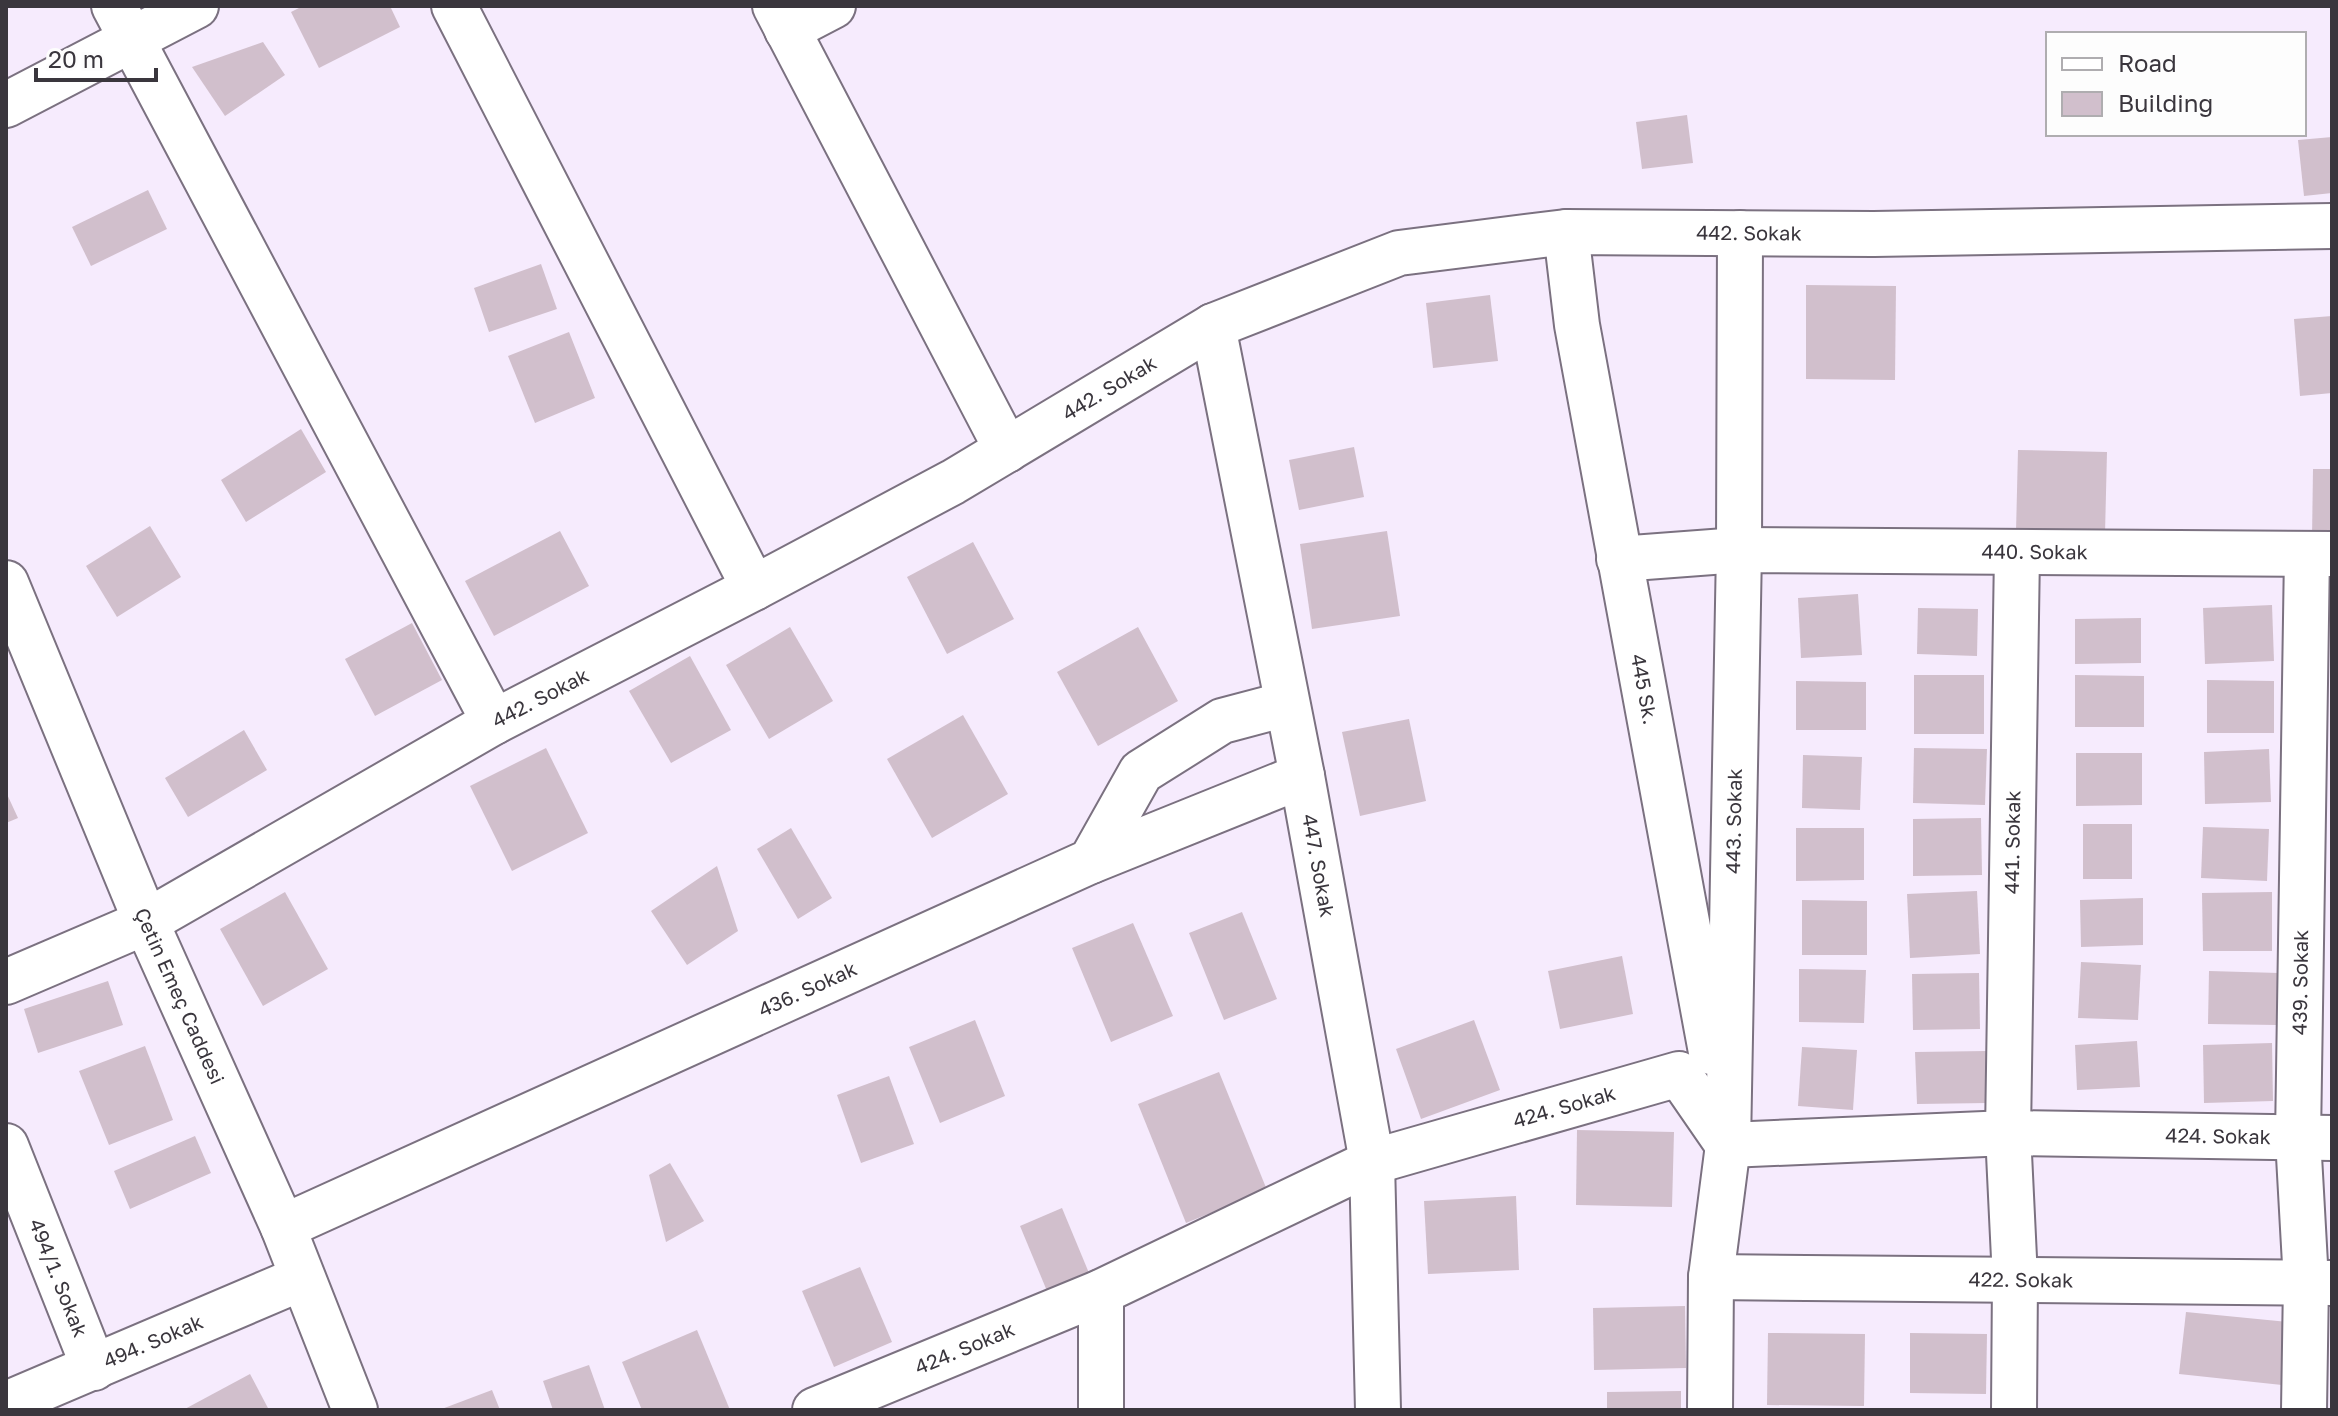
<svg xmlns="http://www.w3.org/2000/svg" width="2338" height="1416" font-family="'Golos Text',sans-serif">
	<rect width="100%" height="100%" fill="#f6ebfd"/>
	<g fill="#d1bfcc">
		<path d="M303 6H390L400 27 319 68 291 12Z"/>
		<path d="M263 42 285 75 225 116 192 67Z"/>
		<path d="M1687 115 1693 163 1642 169 1636 122Z"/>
		<path d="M2332 137V193L2304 196 2298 140Z"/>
		<path d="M148 190 167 229 91 266 72 227Z"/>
		<path d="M541 264 557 309 489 332 474 288Z"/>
		<path d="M1806 285 1896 286 1895 380 1806 379Z"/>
		<path d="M1490 295 1498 361 1433 368 1426 303Z"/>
		<path d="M2332 316V393L2300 396 2294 319Z"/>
		<path d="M569 332 595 398 535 423 508 356Z"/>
		<path d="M301 429 326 472 246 522 221 480Z"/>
		<path d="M1354 447 1364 497 1299 510 1289 460Z"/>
		<path d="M2018 450 2107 452 2105 534 2016 532Z"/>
		<path d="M2313 469H2332V539H2312Z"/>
		<path d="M150 526 181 577 117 617 86 566Z"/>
		<path d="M560 531 589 586 494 636 465 581Z"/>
		<path d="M1387 531 1400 616 1312 629 1300 544Z"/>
		<path d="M973 542 1014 619 947 654 907 577Z"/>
		<path d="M1858 594 1862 655 1801 658 1798 598Z"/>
		<path d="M2272 605 2274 661 2205 664 2203 608Z"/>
		<path d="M1918 608 1978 609 1977 656 1917 654Z"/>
		<path d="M2141 618V663L2075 664V619Z"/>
		<path d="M412 623 442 680 375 716 345 659Z"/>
		<path d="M790 627 833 701 769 739 726 665Z"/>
		<path d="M1138 627 1178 701 1098 746 1057 672Z"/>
		<path d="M690 656 731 730 671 763 629 691Z"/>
		<rect x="1914" y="675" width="70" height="59"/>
		<path d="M2075 675 2144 676V727H2075Z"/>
		<path d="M2207 680 2274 681V733H2207Z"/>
		<path d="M1796 681 1866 682V730H1796Z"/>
		<path d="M963 715 1008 794 932 838 887 759Z"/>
		<path d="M1409 719 1426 801 1360 816 1342 732Z"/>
		<path d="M244 730 267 770 188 817 165 778Z"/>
		<path d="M546 748 588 833 512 871 470 786Z"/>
		<path d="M1914 748 1987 749 1985 805 1913 803Z"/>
		<path d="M2269 749 2271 802 2205 804 2204 752Z"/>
		<path d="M2076 753H2142V805L2076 806Z"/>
		<path d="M1803 755 1862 757 1860 810 1802 808Z"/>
		<path d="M6 792 18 818 6 823Z"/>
		<path d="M1981 818 1982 875 1913 876V819Z"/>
		<rect x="2083" y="824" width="49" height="55"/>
		<path d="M2203 827 2269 829 2267 881 2201 878Z"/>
		<path d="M791 828 832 898 798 919 757 849Z"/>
		<path d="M1796 828H1864V880L1796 881Z"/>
		<path d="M717 866 738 931 687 965 651 911Z"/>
		<path d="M1977 891 1980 954 1910 958 1907 894Z"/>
		<path d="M285 892 328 969 263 1006 220 929Z"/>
		<path d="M2272 892V951H2203L2202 893Z"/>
		<path d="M2143 898V945L2081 947 2080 900Z"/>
		<path d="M1802 900 1867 901V955H1802Z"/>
		<path d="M1242 912 1277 999 1224 1020 1189 933Z"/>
		<path d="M1133 923 1173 1016 1111 1042 1072 948Z"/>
		<path d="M1622 956 1633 1014 1560 1029 1548 971Z"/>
		<path d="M2081 962 2141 965 2138 1020 2078 1018Z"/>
		<path d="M1799 969 1866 970 1864 1023 1799 1022Z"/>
		<path d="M2209 971 2279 973 2277 1025 2208 1024Z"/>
		<path d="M1979 973 1980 1029 1913 1030 1912 974Z"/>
		<path d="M108 981 123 1025 38 1053 24 1009Z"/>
		<path d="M975 1020 1005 1096 940 1123 909 1047Z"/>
		<path d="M1474 1020 1500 1090 1421 1119 1396 1049Z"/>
		<path d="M2137 1041 2140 1087 2077 1090 2075 1045Z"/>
		<path d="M2272 1043 2273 1101 2204 1103 2203 1045Z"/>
		<path d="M145 1046 173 1120 109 1145 79 1071Z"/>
		<path d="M1802 1047 1857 1050 1853 1110 1798 1106Z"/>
		<path d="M1987 1051 1988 1103 1917 1104 1915 1052Z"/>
		<path d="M1219 1072 1267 1190 1186 1223 1138 1104Z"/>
		<path d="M889 1076 914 1144 861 1163 837 1095Z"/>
		<path d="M1577 1130 1674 1132 1672 1207 1576 1205Z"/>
		<path d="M195 1136 211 1173 130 1209 114 1171Z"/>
		<path d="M670 1163 704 1221 666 1242 649 1175Z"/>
		<path d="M1516 1196 1519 1270 1428 1274 1424 1201Z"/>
		<path d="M1062 1208 1089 1273 1047 1291 1020 1226Z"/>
		<path d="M860 1267 892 1342 834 1367 802 1291Z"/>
		<path d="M1685 1306 1686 1368 1594 1370 1593 1308Z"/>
		<path d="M2186 1312 2288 1322 2282 1385 2179 1374Z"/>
		<path d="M697 1330 730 1410H642L622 1362Z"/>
		<path d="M1768 1333 1865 1334 1864 1406 1767 1405Z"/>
		<path d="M1910 1333 1987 1334 1986 1394 1910 1393Z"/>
		<path d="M589 1365 605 1410H553L543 1381Z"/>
		<path d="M250 1374 269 1410H183Z"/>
		<path d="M492 1390 500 1410H439Z"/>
		<path d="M1681 1391V1410H1607V1392Z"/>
	</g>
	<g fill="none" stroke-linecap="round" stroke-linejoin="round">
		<defs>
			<g id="street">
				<path d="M114 6 494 722"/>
				<path d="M454 6 754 588"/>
				<path d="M775 6 1007 450"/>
				<path d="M787 30 833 6"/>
				<path d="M6 105 196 6"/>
				<path id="s1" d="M1566 232 1577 325 1711 1052"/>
				<path id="s2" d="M1213 326 1302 776 1372 1162 1378 1410"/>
				<path id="s3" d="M1619 559 1739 550 2332 554"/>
				<path d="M1091 861 1302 776"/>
				<path id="s4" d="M6 982 146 922 494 722 754 588 953 482 1213 326 1399 253 1566 232 1874 234 2332 226"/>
				<path id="s5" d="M6 1146 94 1368"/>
				<path id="s6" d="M283 1227 1091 861 1141 772 1222 721 1286 704"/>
				<path id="s7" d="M1711 1277 2332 1283"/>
				<path d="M1101 1292V1410"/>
				<path id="s8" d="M6 1404 302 1278"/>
				<path id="s9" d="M815 1410 1101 1292 1372 1162 1679 1074 1728 1145 2008 1133 2332 1138"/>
				<path id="s10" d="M1710 1410 1711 1277 1728 1145 1739 550 1740 233"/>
				<path id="s11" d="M2014 1410 2015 1279 2008 1133 2017 553"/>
				<path id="s12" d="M2304 1410 2306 1282 2298 1138 2307 554"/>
			</g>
			<g id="secondary">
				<path id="s13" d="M6 583 146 922 283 1227 355 1410"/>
			</g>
		</defs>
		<use href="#street" stroke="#7b7180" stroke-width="48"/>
		<use href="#secondary" stroke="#7b7180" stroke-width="48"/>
		<use href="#street" stroke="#fff" stroke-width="44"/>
		<use href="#secondary" stroke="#fff" stroke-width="44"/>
	</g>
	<g text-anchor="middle" stroke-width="6" stroke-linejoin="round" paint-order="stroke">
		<g font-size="20" fill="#3a363d" stroke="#fdfdfd">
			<text dy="7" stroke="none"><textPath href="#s4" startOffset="1926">442. Sokak</textPath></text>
			<text dy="7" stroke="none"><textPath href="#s4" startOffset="1254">442. Sokak</textPath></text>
			<text dy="7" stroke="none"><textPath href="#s3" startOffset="416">440. Sokak</textPath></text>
			<text dy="7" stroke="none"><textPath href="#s1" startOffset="464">445 Sk.</textPath></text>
			<text dy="7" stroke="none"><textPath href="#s4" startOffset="606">442. Sokak</textPath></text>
			<text dy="7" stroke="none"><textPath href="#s10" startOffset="590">443. Sokak</textPath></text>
			<text dy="7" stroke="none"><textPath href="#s11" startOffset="568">441. Sokak</textPath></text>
			<text dy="7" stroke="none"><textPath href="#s2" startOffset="550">447. Sokak</textPath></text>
			<text dy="7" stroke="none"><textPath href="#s12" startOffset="428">439. Sokak</textPath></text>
			<text dy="7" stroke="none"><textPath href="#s6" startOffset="576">436. Sokak</textPath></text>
			<text dy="7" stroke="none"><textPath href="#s13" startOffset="448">Çetin Emeç Caddesi</textPath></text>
			<text dy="7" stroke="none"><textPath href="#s9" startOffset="810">424. Sokak</textPath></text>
			<text dy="7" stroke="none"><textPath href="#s9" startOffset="1506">424. Sokak</textPath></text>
			<text dy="7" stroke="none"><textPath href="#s5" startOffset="142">494/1. Sokak</textPath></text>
			<text dy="7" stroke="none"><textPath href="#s7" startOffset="310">422. Sokak</textPath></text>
			<text dy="7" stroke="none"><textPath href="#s8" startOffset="160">494. Sokak</textPath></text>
			<text dy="7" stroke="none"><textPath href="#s9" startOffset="162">424. Sokak</textPath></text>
		</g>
	</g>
	<rect width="2338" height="1416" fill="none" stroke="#3a363d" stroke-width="16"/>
	<rect x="2046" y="32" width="260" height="104" fill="#fdfdfd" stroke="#afadb0" stroke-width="2"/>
	<rect x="2062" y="58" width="40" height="12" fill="#ffffff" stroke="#afadb0" stroke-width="2"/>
	<text x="2118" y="72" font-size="24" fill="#3a363d">Road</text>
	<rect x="2062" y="92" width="40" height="24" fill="#d1bfcc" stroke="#afadb0" stroke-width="2"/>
	<text x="2118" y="112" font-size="24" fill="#3a363d">Building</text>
	<path d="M36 68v12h120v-12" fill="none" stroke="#3a363d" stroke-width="4"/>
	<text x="48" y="68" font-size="24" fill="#3a363d" stroke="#fdfdfd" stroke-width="6" paint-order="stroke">20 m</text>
</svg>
